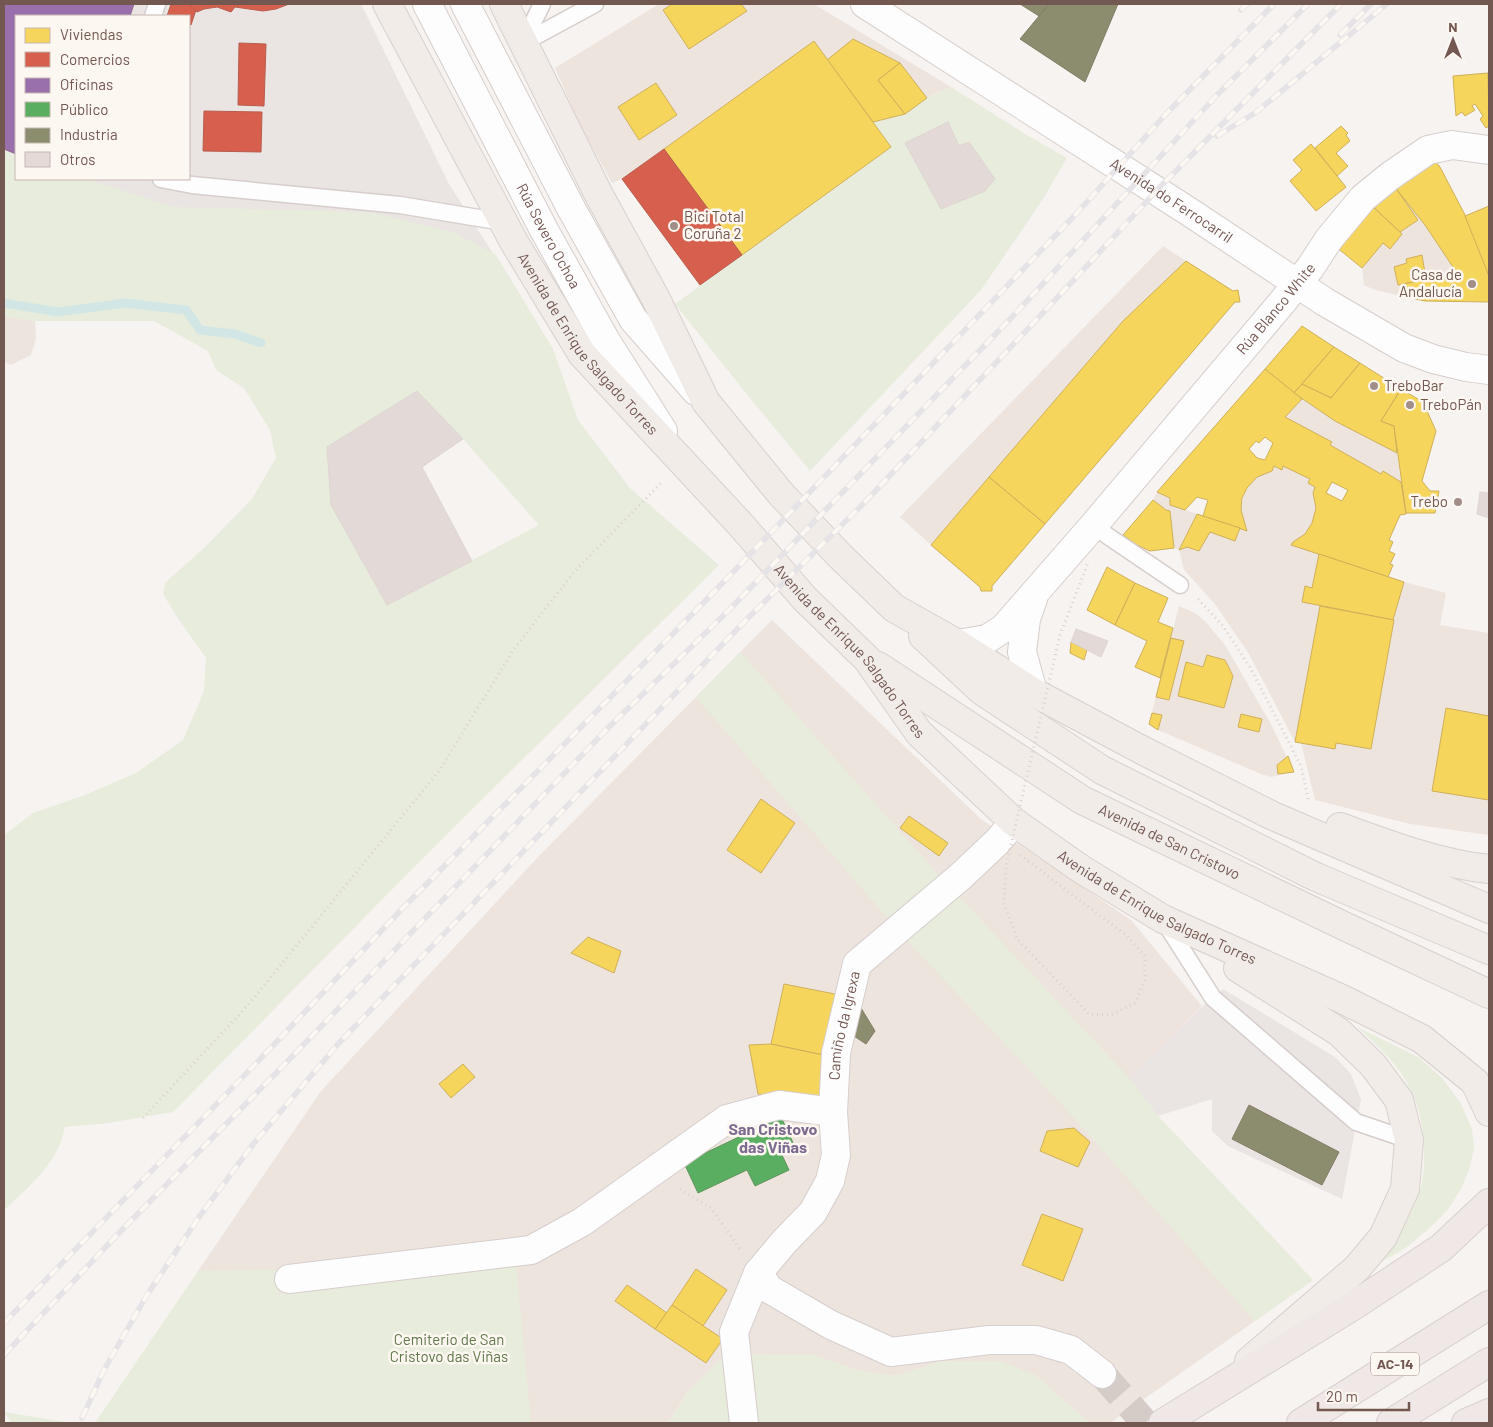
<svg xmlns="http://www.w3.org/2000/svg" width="1493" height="1427" font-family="Barlow,sans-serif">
	<rect width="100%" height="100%" fill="#f6f3f0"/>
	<g fill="#eee4de">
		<path d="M659 4H814L951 87 926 98 905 114 873 122 814 41 622 179 612 183 579 123 555 68Z"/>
		<path d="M1396 189 1425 225 1457 273 1426 279 1422 255 1407 259V263L1394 267 1398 285 1403 284 1402 296 1375 290 1364 285 1362 268 1383 243 1390 249 1402 234 1400 232 1417 220Z"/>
		<path d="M1163 246 1186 261 1123 321 931 545 900 517Z"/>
		<path d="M4 316 35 321 36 339 31 355 11 365 4 362Z"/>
		<path d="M1302 399 1335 421 1397 453 1401 482 1383 471 1381 474 1330 445 1332 442 1285 417Z"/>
		<path d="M1274 466 1281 470 1283 466 1310 479 1315 487 1313 493 1316 508 1311 526 1305 534 1293 542 1291 545 1319 554 1309 604 1320 606 1295 742 1249 654 1215 604 1184 570 1179 550 1174 548 1170 511 1166 510 1153 500 1157 492 1170 498V505L1247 530 1241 510 1244 495 1252 481Z"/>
		<path d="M1404 582 1446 593 1440 625 1489 633V835L1410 824 1315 800 1301 743H1336L1371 749 1393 620Z"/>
		<path d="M1179 606 1195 613 1206 622 1225 645 1271 724 1294 772 1271 777 1261 774 1158 730 1149 724Z"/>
		<path d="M772 620 981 819 1131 920 1202 1006 1130 1079 1158 1116 1313 1280 1110 1423H1089L1035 1375 943 1361 896 1376 859 1371 813 1355 687 1393 670 1421 664 1423H292L276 1271H198L321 1091 538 857Z"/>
	</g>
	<g fill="#eae4e2" fill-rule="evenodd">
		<path d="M4 4H361L449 184 525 304 4 285ZM16 16H189V179H16Z"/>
		<path d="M1223 989 1335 1057 1351 1074 1361 1099 1342 1199 1228 1146 1212 1131V1099L1158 1116 1129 1078 1202 1007Z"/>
	</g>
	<g fill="#e8ecdc" fill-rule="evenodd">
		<path d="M951 87 1030 137 1067 158 1043 199 981 290 810 471 741 387 675 304 891 147 873 122 905 114 927 98Z"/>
		<path d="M4 149 16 154V179H87L173 207 369 212 455 233 496 255 553 349 578 420 630 488 719 565 426 855 173 1112 108 1123 65 1127C63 1135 61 1143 57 1150 47 1171 22 1194 4 1210V835L33 813 85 795 136 773 183 740 204 691 206 658 177 617 163 594 166 582 204 548 252 499 276 458 270 430 244 388 216 370 208 351 154 321H35L4 316ZM417 391 463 439 539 525 387 605 331 505 327 447Z"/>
		<path d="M740 652 935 871 1129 1078 1158 1116 1313 1280 1255 1321 1057 1099 905 938 696 697Z"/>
		<path d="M1357 1027 1418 1057 1442 1078 1460 1102 1472 1129 1474 1147 1470 1167 1462 1187 1449 1208 1435 1223 1407 1247 1378 1264C1395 1241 1413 1216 1421 1188 1424 1176 1424 1162 1424 1150 1423 1093 1399 1063 1357 1027Z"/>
		<path d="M516 1265 531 1423H95L198 1271 276 1270 279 1294Z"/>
		<path d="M726 1354 813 1355 859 1371 896 1376 943 1361H1000L1035 1375 1089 1423H664L670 1421 687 1393Z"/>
		<path d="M4 1412 71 1423H12Z"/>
	</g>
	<g fill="#f6d55c" stroke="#cfaf59" fill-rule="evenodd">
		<path d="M672 4H741L747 11 689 49 663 10Z"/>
		<path d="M853 39 900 63 878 80 905 114 873 122 827 60Z"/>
		<path d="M814 41 891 147 742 255 664 149Z"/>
		<path d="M900 63 927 98 905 114 878 80Z"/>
		<path d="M1488 73 1489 126 1486 128 1480 119 1483 116 1475 104 1472 106 1475 110 1465 116 1462 112 1456 116 1453 76Z"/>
		<path d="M656 83 677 115 639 140 618 107Z"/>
		<path d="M1341 126 1348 133 1346 135 1350 141 1336 153 1348 166 1337 176 1315 148Z"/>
		<path d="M1311 144 1346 187 1316 211 1290 181 1302 170 1293 160Z"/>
		<path d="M1432 158 1440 167 1464 213 1482 254 1489 276V302L1425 301 1402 296 1403 284 1457 273 1425 225 1394 186Z"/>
		<path d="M1395 187 1418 220 1400 232 1370 204Z"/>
		<path d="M1370 204 1402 234 1390 249 1383 243 1362 268 1335 246Z"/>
		<path d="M1489 206V276L1465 216Z"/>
		<path d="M1422 255 1426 279 1398 285 1394 267 1407 263 1406 259Z"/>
		<path d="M1186 261 1233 291 1238 290 1240 302H1235L1045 524 989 477 1123 321Z"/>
		<path d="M1302 326 1334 347 1294 393 1265 369Z"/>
		<path d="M1334 347 1360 363 1331 398 1302 384Z"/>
		<path d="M1360 363 1401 389 1381 421 1394 426 1397 453 1335 421 1294 393 1302 384 1331 398Z"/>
		<path d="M1265 369 1302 399 1285 417 1332 442 1330 445 1381 474 1383 471 1401 482 1406 514 1400 515 1389 540 1393 542 1389 551 1395 554 1390 564 1393 565 1388 577 1291 545 1293 542 1305 534 1312 523 1316 508 1313 493 1315 487 1308 483 1310 479 1283 466 1282 470 1274 466 1272 471 1257 477 1247 488 1242 498 1241 510 1247 531 1203 516 1208 500 1197 497 1185 510 1170 505V498L1157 492ZM1265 437 1273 443 1265 460 1257 458 1249 449 1256 441 1259 443ZM1332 482 1348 490 1342 501 1326 493Z"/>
		<path d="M1401 389 1423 402 1436 431 1422 481 1430 491H1439L1435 513H1406L1394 426 1381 421Z"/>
		<path d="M989 477 1045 524 992 586V591H981L980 587 931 545Z"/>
		<path d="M1153 500 1166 510 1170 511 1174 548 1150 551 1137 545 1123 535Z"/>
		<path d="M1197 514 1240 528 1235 541 1210 532 1199 551 1187 547 1179 550Z"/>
		<path d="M1319 554 1404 582 1393 620 1302 602 1305 586 1312 588Z"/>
		<path d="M1107 567 1135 583 1115 625 1087 610Z"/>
		<path d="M1135 583 1168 598 1158 622 1173 628 1160 678 1135 667 1147 641 1115 625Z"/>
		<path d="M1320 606 1394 620 1371 749 1336 743 1335 749 1295 742Z"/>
		<path d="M1171 638 1184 641 1169 700 1156 697Z"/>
		<path d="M1071 642 1087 650 1084 660 1070 653Z"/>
		<path d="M1207 655 1225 660 1233 676 1224 708 1178 696 1186 662 1203 667Z"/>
		<path d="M1446 708 1489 716V800L1432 791Z"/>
		<path d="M1152 713 1162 715 1158 730 1149 724Z"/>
		<path d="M1241 714 1262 719 1259 732 1238 727Z"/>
		<path d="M1288 756 1294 772 1278 774 1277 765Z"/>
		<path d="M761 799 795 823 761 873 727 850Z"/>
		<path d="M909 816 948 843 939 856 900 828Z"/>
		<path d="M588 937 621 951 614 973 571 953Z"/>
		<path d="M784 984 840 995 828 1056 771 1044Z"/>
		<path d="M771 1044 828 1056 821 1104 758 1094 749 1045Z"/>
		<path d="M463 1064 475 1077 451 1098 439 1084Z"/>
		<path d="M1074 1128 1090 1142 1078 1167 1040 1151 1047 1131Z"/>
		<path d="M1042 1214 1083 1229 1063 1281 1022 1265Z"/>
		<path d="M696 1269 727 1290 703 1326 672 1305Z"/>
		<path d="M627 1285 667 1313 655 1329 615 1301Z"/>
		<path d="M672 1305 723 1339 706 1363 655 1329Z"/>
	</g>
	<g fill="#d6604d" stroke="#b85d4e">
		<path d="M171 4H198L191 25 189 24V16H167Z"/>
		<path d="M189 4H289L276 9 263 11 235 7 231 12 217 7 204 9 197 12Z"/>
		<path d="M239 43 266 44 264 106 238 105Z"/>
		<path d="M204 111 262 112 261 152 203 151Z"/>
		<path d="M664 149 742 255 700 285 622 179Z"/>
	</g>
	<path fill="#9970ab" stroke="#8e6890" d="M4 4H134L130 16H16V154L4 149Z"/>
	<path fill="#5aae61" stroke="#62945c" d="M781 1117 796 1149 782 1155 789 1170 755 1186 747 1170 698 1193 684 1163Z"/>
	<g fill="#8c8c6e" stroke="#847c65">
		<path d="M1020 4H1049L1039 16Z"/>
		<path d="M1049 4H1118L1085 82 1020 39Z"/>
		<path d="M861 1008 875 1031 866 1044 848 1032Z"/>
		<path d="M1249 1105 1339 1152 1322 1185 1232 1139Z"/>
	</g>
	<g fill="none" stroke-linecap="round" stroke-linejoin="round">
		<path stroke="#d2e7e5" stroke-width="9" d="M4 303 58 312 125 303 186 310 200 330 235 334 261 343"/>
	</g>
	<g fill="#e3dad7" stroke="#dfd5d2">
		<path d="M948 122 959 146 969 142 995 179 985 191 941 209 905 143Z"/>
		<path d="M417 391 463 439 422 467 472 561 387 605 331 505 327 447Z"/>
		<path d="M1480 492 1489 493V518L1477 514Z"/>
		<path d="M1076 629 1108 641 1101 657 1071 642Z"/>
	</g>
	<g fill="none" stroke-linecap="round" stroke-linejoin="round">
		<path stroke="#d5ccc8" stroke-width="28" stroke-dasharray="28 14" stroke-linecap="butt" d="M1102 1374 1145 1423"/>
		<defs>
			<g id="lane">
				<path d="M153 16 157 4"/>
				<path d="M523 43 595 4"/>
				<path d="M523 43 542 4"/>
				<path d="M161 179 192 185 400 205 503 222"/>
				<path d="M1093 526 1180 585"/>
				<path d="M1164 921 1213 998 1356 1122 1409 1140"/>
			</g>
			<g id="street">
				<path id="s1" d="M958 644 987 639 1004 628 1093 526 1279 306 1310 268 1329 239 1363 198 1390 176 1428 150 1452 145 1489 150"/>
				<path d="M1033 692 1022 652 1026 619 1033 599"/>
				<path d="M758 1273 769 1289 831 1325 891 1352 989 1340H1036L1071 1350 1102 1374"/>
				<path d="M289 1279 531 1250 582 1222 727 1119 779 1105 833 1112"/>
				<path id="s2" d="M744 1423 734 1332 758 1273 784 1242 813 1212 830 1181 836 1155 833 1112 836 1053 857 964 961 876 997 842 1014 822"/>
			</g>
			<g id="secondary">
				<path id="s3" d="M427 4 544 230 606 341 663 431"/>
				<path d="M465 4 572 210 633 319 696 391"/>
				<path id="s4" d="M865 4 1188 211 1325 302 1404 348 1433 359 1466 367 1489 370"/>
			</g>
			<g id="primary">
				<path id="s5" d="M387 4 514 242 582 354 740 524 805 599 867 659 919 733 1014 822 1081 869 1163 919 1342 999 1422 1039 1475 1082 1489 1112"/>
				<path d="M504 4 599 195 656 299 706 402 781 494 840 556 894 608 958 644 1033 692 1140 749 1271 815 1489 909"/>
				<path d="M923 636 982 691 1102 770 1316 877 1489 950"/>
				<path id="s6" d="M878 666 1082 800 1344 926 1489 994"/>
				<path d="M1340 827C1386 844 1440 864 1489 869"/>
				<path d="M1238 968 1339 1032 1373 1065 1399 1100 1409 1140 1405 1189 1383 1237 1357 1268 1249 1361"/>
			</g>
			<g id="highway">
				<path d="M1163 1423 1353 1306 1441 1248 1489 1203"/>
				<path d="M1301 1423 1489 1305"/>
				<path d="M1391 1423 1489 1362"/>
				<path d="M1466 1423 1489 1413"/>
			</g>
		</defs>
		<use href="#lane" stroke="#d6cecc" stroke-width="19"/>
		<use href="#street" stroke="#d6cecc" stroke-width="30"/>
		<use href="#secondary" stroke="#d6cecb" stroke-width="30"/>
		<use href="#primary" stroke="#d8d0cd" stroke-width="30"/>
		<use href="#highway" stroke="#d8d0cd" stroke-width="30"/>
		<g stroke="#dad1d0" stroke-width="3" stroke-dasharray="1 4" stroke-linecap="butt">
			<path d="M1198 599 1223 626 1251 669 1301 766 1308 799"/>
			<path d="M143 1118 248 1005 439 771 514 649 574 572 661 483"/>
			<path d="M680 1189 711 1208 740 1249"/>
		</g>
		<use href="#lane" stroke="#fefdfd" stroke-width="16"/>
		<use href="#street" stroke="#fefdfd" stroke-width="28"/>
		<use href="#secondary" stroke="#fefdfd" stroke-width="28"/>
		<use href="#primary" stroke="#f1ece8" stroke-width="28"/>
		<use href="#highway" stroke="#f0e8e7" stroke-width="28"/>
		<defs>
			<g id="rail">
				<path d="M1241 10 1247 4"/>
				<path d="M1340 35 1371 4"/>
				<path d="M1217 136 1255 113 1387 4"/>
				<path d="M4 1323 268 1051 400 911 714 592 1077 213 1165 115 1274 4"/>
				<path d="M4 1355 118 1234 283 1066 609 727 728 611 924 408 1015 314 1217 95 1308 4"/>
				<path d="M82 1418 104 1370 124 1335 147 1295 199 1217 254 1143 338 1044 743 623 865 502 1070 284 1160 187 1341 4"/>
			</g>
		</defs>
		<use href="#rail" stroke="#e5e3e6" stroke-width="5.5"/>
		<use href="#rail" stroke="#fdf7f2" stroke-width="4" stroke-dasharray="11" stroke-linecap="butt"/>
		<path stroke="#dad1d0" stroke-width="3" stroke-dasharray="1 4" stroke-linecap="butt" d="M1020 855 1126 935 1145 956V980L1135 1003 1111 1015 1089 1014 1018 940 1004 904 1006 866 1060 635 1088 563"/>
	</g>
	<g fill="#a18e89" stroke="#fdf7f2" stroke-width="2">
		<circle cx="674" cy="226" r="5"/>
		<circle cx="1472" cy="284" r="5"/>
		<circle cx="1374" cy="386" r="5"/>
		<circle cx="1410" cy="405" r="5"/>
		<circle cx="1458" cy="502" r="5"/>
	</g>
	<g text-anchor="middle" stroke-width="5" stroke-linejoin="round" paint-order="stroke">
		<rect fill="#fdf7f2" stroke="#9c8781" stroke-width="1" x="1371" y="1352.5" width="48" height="23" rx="4"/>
		<g font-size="14" font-weight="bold" fill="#735751">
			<text x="1395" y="1369">AC-14</text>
		</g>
		<g font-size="15" fill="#735751" stroke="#fdf7f2">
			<text dy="5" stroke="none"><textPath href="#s4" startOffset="364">Avenida do Ferrocarril</textPath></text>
			<text dy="5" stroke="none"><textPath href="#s3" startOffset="262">Rúa Severo Ochoa</textPath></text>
			<text dy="5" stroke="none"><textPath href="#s1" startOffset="469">Rúa Blanco White</textPath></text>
			<text dy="5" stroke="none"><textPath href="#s5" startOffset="396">Avenida de Enrique Salgado Torres</textPath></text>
			<text dy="5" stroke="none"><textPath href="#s5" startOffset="801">Avenida de Enrique Salgado Torres</textPath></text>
			<text dy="5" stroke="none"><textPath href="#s6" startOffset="341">Avenida de San Cristovo</textPath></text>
			<text dy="5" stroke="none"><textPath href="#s5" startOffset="1206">Avenida de Enrique Salgado Torres</textPath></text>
			<text dy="5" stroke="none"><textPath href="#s2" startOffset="430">Camiño da Igrexa</textPath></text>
		</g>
		<g font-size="15" fill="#735751" stroke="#fdf7f2" text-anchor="start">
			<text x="684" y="222">Bici Total<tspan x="684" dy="17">Coruña 2</tspan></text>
			<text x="1462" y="280" text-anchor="end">Casa de<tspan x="1462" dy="17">Andalucía</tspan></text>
			<text x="1384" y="391">TreboBar</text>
			<text x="1420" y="410">TreboPán</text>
			<text x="1448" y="507" text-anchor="end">Trebo</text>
		</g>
		<g font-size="15" fill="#60774b" stroke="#fdf7f2">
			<text x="449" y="1345">Cemiterio de San<tspan x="449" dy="17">Cristovo das Viñas</tspan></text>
		</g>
		<g font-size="16" font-weight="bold" fill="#7a6a8e" stroke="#fdf7f2">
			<text x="773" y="1135">San Cristovo<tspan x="773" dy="18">das Viñas</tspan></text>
		</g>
	</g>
	<rect width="1493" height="1427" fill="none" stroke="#735751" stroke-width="10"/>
	<rect x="15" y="15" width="175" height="165" fill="#fdf7f2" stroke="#c6b7b2"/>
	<rect x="25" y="28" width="25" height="15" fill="#f6d55c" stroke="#c6b7b2"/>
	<text x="60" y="40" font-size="15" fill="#735751">Viviendas</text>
	<rect x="25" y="52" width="25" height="15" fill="#d6604d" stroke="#c6b7b2"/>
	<text x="60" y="65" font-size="15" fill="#735751">Comercios</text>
	<rect x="25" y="78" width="25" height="15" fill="#9970ab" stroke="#c6b7b2"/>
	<text x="60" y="90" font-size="15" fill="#735751">Oficinas</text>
	<rect x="25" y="102" width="25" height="15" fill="#5aae61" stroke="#c6b7b2"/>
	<text x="60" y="115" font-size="15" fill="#735751">Público</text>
	<rect x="25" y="128" width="25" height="15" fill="#8c8c6e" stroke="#c6b7b2"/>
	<text x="60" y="140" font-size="15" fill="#735751">Industria</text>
	<rect x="25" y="152" width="25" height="15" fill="#e3dad7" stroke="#c6b7b2"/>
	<text x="60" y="165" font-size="15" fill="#735751">Otros</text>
	<g transform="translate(1453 40)" stroke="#fdf7f2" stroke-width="4" paint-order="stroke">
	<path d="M0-4L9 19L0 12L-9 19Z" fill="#735751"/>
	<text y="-8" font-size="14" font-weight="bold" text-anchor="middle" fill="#735751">N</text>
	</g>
	<path d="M1318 1402v8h91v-8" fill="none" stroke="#735751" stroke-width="2.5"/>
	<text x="1326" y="1402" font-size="15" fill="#735751" stroke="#fdf7f2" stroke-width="4" paint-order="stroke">20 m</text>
</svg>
